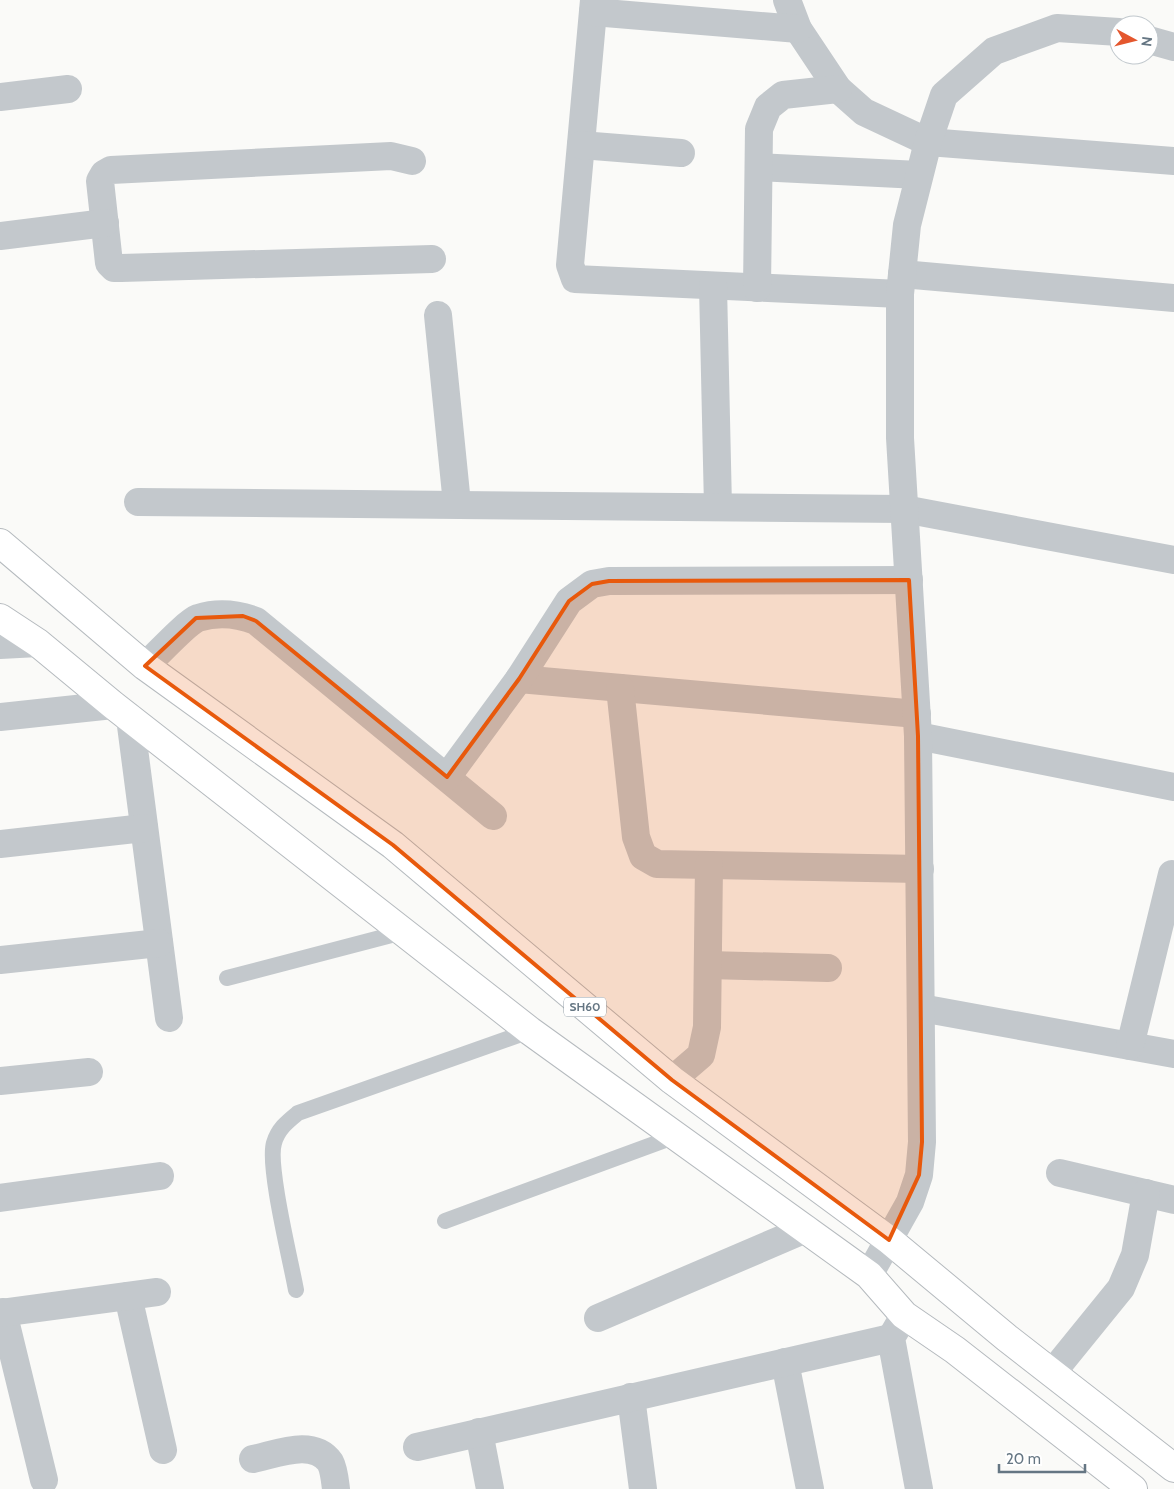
<svg xmlns="http://www.w3.org/2000/svg" width="1174" height="1489" font-family="Cabin,sans-serif">
	<rect width="100%" height="100%" fill="#fafaf8"/>
	<g fill="none" stroke-linecap="round" stroke-linejoin="round">
		<defs>
			<g id="primary">
				<path d="M0 543 145 666 393 845 672 1080 889 1240 1007 1338 1174 1468"/>
				<path d="M0 618 38 643 113 705 530 1031 869 1275 904 1315 955 1350 1133 1489"/>
			</g>
		</defs>
		<use href="#primary" stroke="#b5babe" stroke-width="30"/>
		<g stroke="#c3c8cc" stroke-width="16">
			<path d="M227 978 403 932"/>
			<path d="M445 1221 676 1136"/>
			<path d="M296 1290C291 1262 267 1165 274 1143 278 1129 287 1122 298 1113L530 1031"/>
		</g>
		<g stroke="#c3c8cc" stroke-width="28">
			<path d="M594 0 570 265 575 279 900 294"/>
			<path d="M787 0 798 29 838 89 864 112 928 142 1174 161"/>
			<path d="M593 12 798 29"/>
			<path d="M0 97 68 89"/>
			<path d="M581 145 681 153"/>
			<path d="M412 161 391 156 111 170 104 174 100 181 109 263 114 268H121L432 259"/>
			<path d="M759 167 919 175"/>
			<path d="M0 236 105 223"/>
			<path d="M902 274 1174 298"/>
			<path d="M713 286 718 507"/>
			<path d="M757 288 759 129 768 107 783 95 838 89"/>
			<path d="M438 315 457 504"/>
			<path d="M138 502 904 509 1174 560"/>
			<path d="M0 645 38 643"/>
			<path d="M145 666C156 656 187 622 198 618 217 612 238 614 256 621L493 816"/>
			<path d="M519 679 917 714"/>
			<path d="M620 688 636 837 643 856 657 864 920 869"/>
			<path d="M0 717 113 705"/>
			<path d="M130 718 169 1018"/>
			<path d="M918 736 1174 787"/>
			<path d="M447 777 519 679 569 601 592 584 609 581 909 580"/>
			<path d="M0 844 144 828"/>
			<path d="M0 960 159 943"/>
			<path d="M708 965 828 968"/>
			<path d="M921 1008 1174 1054"/>
			<path d="M1130 1046 1172 874"/>
			<path d="M672 1080 701 1055 707 1027 709 865"/>
			<path d="M0 1081 89 1072"/>
			<path d="M1060 1173 1174 1200"/>
			<path d="M0 1198 160 1176"/>
			<path d="M128 1296 163 1450"/>
			<path d="M3 1312 44 1480"/>
			<path d="M0 1313 157 1292"/>
			<path d="M598 1318 806 1229"/>
			<path d="M901 1321 891 1338 919 1489"/>
			<path d="M785 1362 810 1489"/>
			<path d="M1052 1373 1121 1288 1135 1255 1146 1193"/>
			<path d="M631 1397 643 1489"/>
			<path d="M479 1432 490 1489"/>
			<path d="M417 1447 891 1338"/>
			<path d="M253 1459C277 1454 313 1438 330 1462 334 1469 335 1481 336 1489"/>
		</g>
		<g stroke="#c3c8cc" stroke-width="28">
			<path d="M1149 40 1174 47"/>
			<path d="M869 1275 910 1202 919 1175 922 1142 918 736 900 438V294L907 225 928 142 944 95 994 51 1057 28 1119 32"/>
		</g>
		<use href="#primary" stroke="#fff" stroke-width="28"/>
	</g>
	<path fill="#e8590c" fill-opacity="0.2" stroke="#e8590c" stroke-width="4" stroke-linejoin="round" d="M909 580 918 736 922 1142 919 1175 889 1240 672 1080 393 845 145 666 196 618 243 616 256 621 447 777 519 679 569 601 592 584 609 581Z"/>
	<g text-anchor="middle" stroke-width="5" stroke-linejoin="round" paint-order="stroke">
		<rect fill="#fff" stroke="#939fa8" stroke-width="1" x="564" y="997.5" width="42" height="19" rx="4"/>
		<g font-size="12" font-weight="bold" fill="#657683">
			<text x="585" y="1011">SH60</text>
		</g>
	</g>
	<g transform="translate(1134 40) rotate(97)"><circle r="24" fill="#ffffff" stroke="#c1c8cd"/>
	<path d="M0-4L9 19L0 12L-9 19Z" fill="#e4572e"/>
	<text y="-8" font-size="14" font-weight="bold" text-anchor="middle" fill="#657683">N</text>
	</g>
	<path d="M999 1464v8h86v-8" fill="none" stroke="#657683" stroke-width="2.5"/>
	<text x="1006" y="1464" font-size="15" fill="#657683" stroke="#ffffff" stroke-width="4" paint-order="stroke">20 m</text>
</svg>
